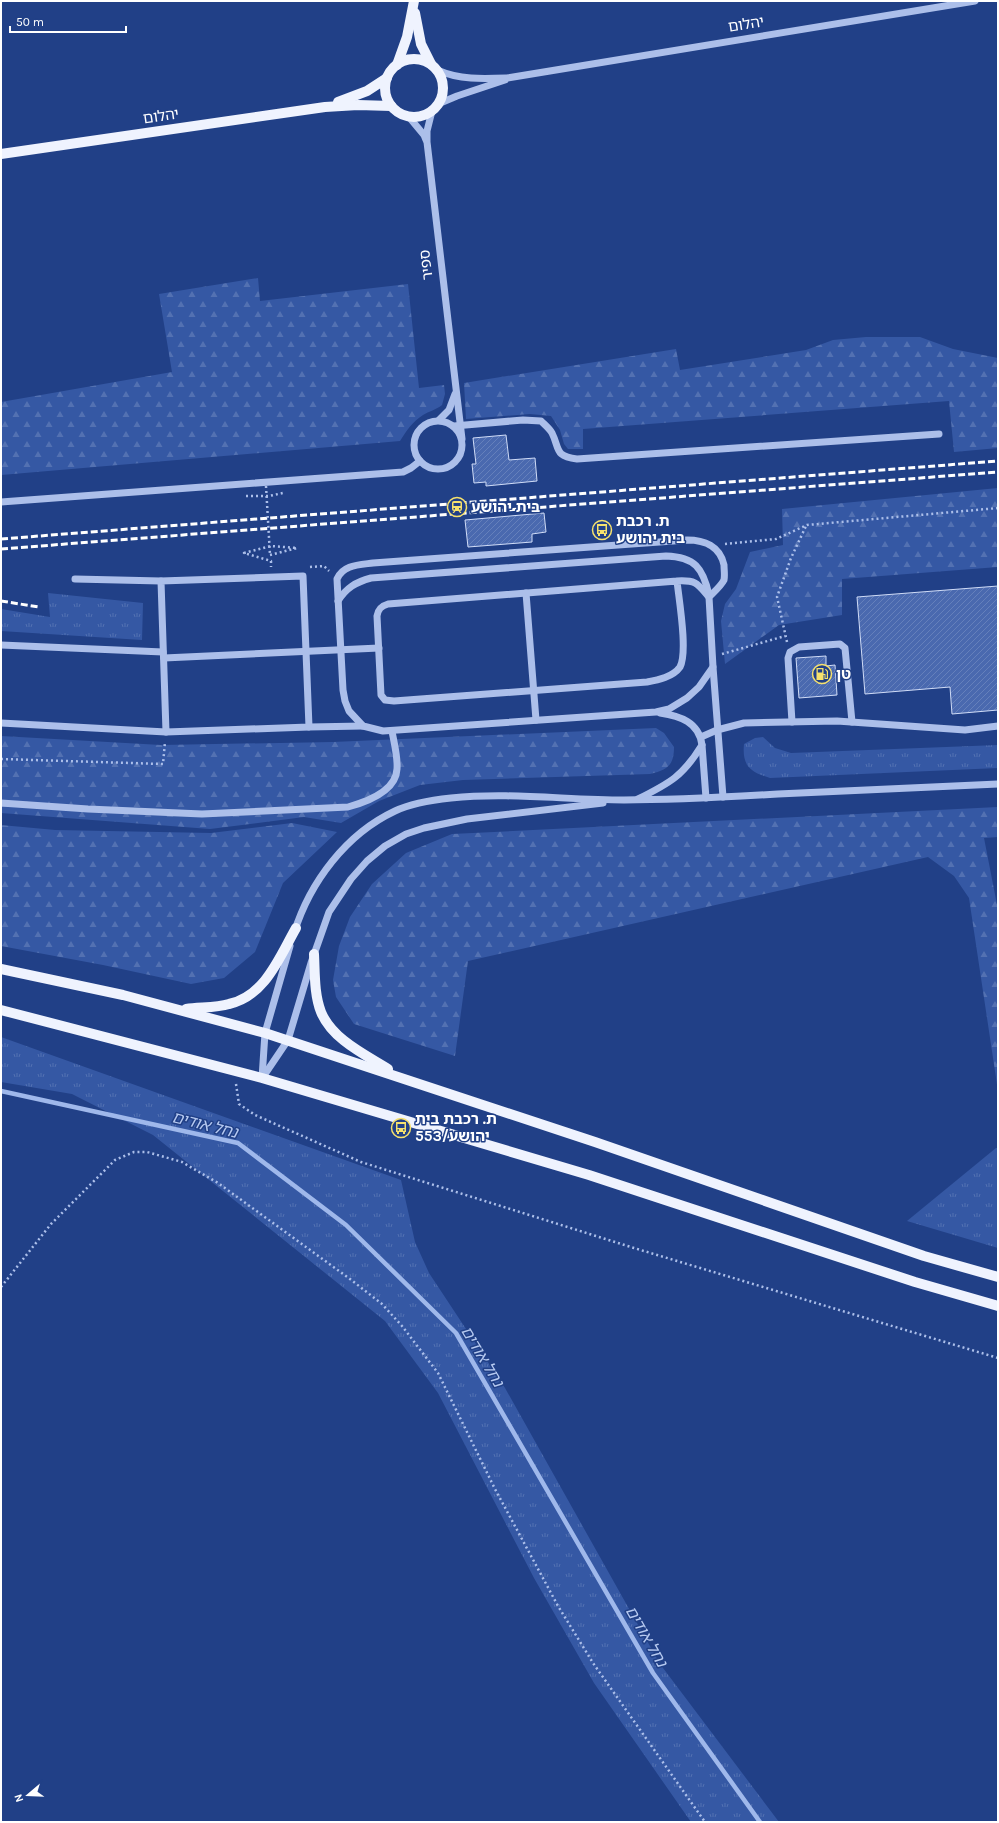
<svg xmlns="http://www.w3.org/2000/svg" width="999" height="1823" font-family="Karla,'Noto Sans Hebrew',sans-serif">
	<defs>
		<pattern id="grass-tufts" width="24" height="20" patternUnits="userSpaceOnUse"><rect width="24" height="20" fill="#3558a4"/><path d="M3 7l-1-3M5 7V3M7 7l1-3M15 17l-1-3M17 17v-4M19 17l1-3" fill="none" stroke="#5371b2"/></pattern>
		<pattern id="forest-firs" width="22" height="20" patternUnits="userSpaceOnUse"><rect width="22" height="20" fill="#3558a4"/><path d="M5 1l3.5 6h-7zM16 11l3.5 6h-7z" fill="#5371b2"/></pattern>
		<pattern id="building-hatch" width="6" height="6" patternUnits="userSpaceOnUse"><rect width="6" height="6" fill="#4a69af"/><path d="M-1 1l2-2M0 6l6-6M5 7l2-2" fill="none" stroke="#6580bb"/></pattern>
	</defs>
	<rect width="100%" height="100%" fill="#214087"/>
	<g fill="url(#grass-tufts)">
		<path d="M48 593 143 603 142 640 1 631V609L50 617Z"/>
		<path d="M763 737 775 748 791 753 998 745V768L770 778C750 772 742 766 744 744L755 738Z"/>
		<path d="M1 1037 401 1180 415 1242 429 1273 505 1388 660 1664 779 1822H691L594 1683 534 1578 438 1393 385 1321 153 1135 72 1094 1 1082Z"/>
		<path d="M996 1148H998V1248L907 1221Z"/>
	</g>
	<g fill="url(#forest-firs)">
		<path d="M258 278 260 301 408 284 419 388 444 385 445 394 442 405C436 410 429 411 423 415 412 422 407 430 400 441L1 475V402L172 372 159 294Z"/>
		<path d="M866 337H920L953 349 998 358V448L954 452 949 401 583 429V449H568L564 444 560 430 551 416 530 414 466 419 464 383 676 349 680 370 806 350 833 340Z"/>
		<path d="M998 488V567L842 579V615L779 625 725 664 721 621 725 604 736 589 750 552 783 545 782 509Z"/>
		<path d="M656 728 664 733 674 747C674 766 667 770 650 774L463 780 420 785 379 801 341 823 304 817 210 829 1 813V736L161 745 333 742Z"/>
		<path d="M998 807V837L984 838 998 910V1091L969 898 954 876 928 857 468 961 455 1056 354 1024 336 997 333 980 339 946 350 917 372 884 406 853 452 834Z"/>
		<path d="M292 823 337 832 283 883 255 952 224 978 191 984 103 965 1 946V825L55 830 211 833Z"/>
	</g>
	<g fill="none" stroke-linecap="round" stroke-linejoin="round">
		<path stroke="#9fb8eb" stroke-width="4.5" d="M1 1091 238 1143 346 1225 456 1333 653 1673 760 1822"/>
	</g>
	<g fill="url(#building-hatch)" stroke="#d0dcf7">
		<path d="M506 435 509 460 535 458 537 481 486 486V482L474 483 472 464H476L473 438Z"/>
		<path d="M544 513 546 532 532 534V542L468 547 465 520Z"/>
		<path d="M998 586V710L952 714 950 687 865 694 857 597Z"/>
		<path d="M826 656V666L835 665 837 695 799 698 796 658Z"/>
	</g>
	<g fill="none" stroke-linecap="round" stroke-linejoin="round">
		<g stroke="#acbfea" stroke-width="2.5" stroke-dasharray="2 3" stroke-linecap="butt">
			<path d="M246 496H269L283 493"/>
			<path d="M725 544 776 539 807 525 998 508"/>
			<path d="M270 555 297 548 271 546 244 553 271 561V567"/>
			<path d="M310 567 324 566 329 571"/>
			<path d="M787 642 777 597 791 558 806 526"/>
			<path d="M722 654 785 636"/>
			<path d="M1 759 163 764 165 742"/>
			<path d="M236 1084 239 1104 255 1115 361 1162 634 1248 998 1358"/>
			<path d="M1 1287 51 1224 115 1160 134 1152H147L182 1162 218 1183 350 1279 382 1304 402 1326 438 1373 495 1489 558 1606 593 1663 705 1822"/>
		</g>
		<g stroke="#acbfea" stroke-width="7">
			<path d="M437 70C460 80 482 79 507 78L975 1"/>
			<path d="M438 104 457 96 505 80"/>
			<path d="M432 111 427 131V142L462 439"/>
			<path d="M409 117 424 135 426 140"/>
			<path d="M439 420 449 410 455 394"/>
			<circle cx="438" cy="445" r="24"/>
			<path d="M454 426 523 420 541 421C545 425 549 428 552 433 560 449 554 456 577 459L939 434"/>
			<path d="M1 502 403 472 411 468 420 461"/>
			<path d="M687 540C704 540 720 546 724 565 724 570 725 575 724 580 721 586 714 592 709 597L713 667 699 687 687 698 669 709 656 712 383 731 363 726 349 711 345 701 343 690 337 579C343 565 358 565 373 563Z"/>
			<path d="M303 576 309 727 166 732 161 581Z"/>
			<path d="M75 579 161 581"/>
			<path d="M677 581C679 600 688 652 680 667 673 677 658 680 647 682L394 701 385 700 381 695 377 616C378 609 381 606 388 604L677 581C696 580 697 583 709 597"/>
			<path d="M526 593 536 720"/>
			<path d="M338 601C346 588 356 582 371 578L666 556C695 557 703 568 709 595"/>
			<path d="M1 645 163 652"/>
			<path d="M164 658 379 648"/>
			<path d="M713 667 723 797"/>
			<path d="M660 713C680 716 699 722 702 745L706 798"/>
			<path d="M792 722 788 658 790 652 799 647 840 644 845 648 852 722"/>
			<path d="M1 723 166 732"/>
			<path d="M309 727 363 726"/>
			<path d="M701 737 717 730 744 723 837 721 965 730 998 726"/>
			<path d="M638 799C670 783 683 776 702 745"/>
			<path d="M1 803 88 809 202 814 348 807C366 802 396 791 397 769 398 757 394 743 392 731"/>
			<path d="M294 933C310 882 346 834 395 811 412 803 432 800 451 798 509 792 566 800 624 800 676 800 727 797 778 794 852 791 925 788 998 784"/>
			<path d="M263 1077 288 1040 311 963 329 912 351 879 367 861 385 846 406 834 424 828 467 819 603 803"/>
			<path d="M262 1078 265 1033 290 946"/>
		</g>
		<g stroke="#eff3fe" stroke-width="10">
			<path d="M415 13 421 44 431 64"/>
			<circle cx="414" cy="88" r="29"/>
			<path d="M397 65 407 37 414 1"/>
			<path d="M338 102 367 91 387 78"/>
			<path d="M1 154 325 107 358 105 391 106"/>
			<path d="M314 954C315 973 314 994 321 1012 332 1039 364 1054 388 1069"/>
			<path d="M1 969 123 995 265 1033 595 1142 924 1256 998 1277"/>
			<path d="M186 1009C200 1007 216 1008 229 1004 265 996 279 958 296 928"/>
			<path d="M1 1010 262 1078 589 1175 915 1282 998 1306"/>
		</g>
		<g stroke="#fff" stroke-width="3" stroke-dasharray="7 3" stroke-linecap="butt">
			<path d="M1 539 998 461"/>
			<path d="M1 549 998 472"/>
			<path d="M1 601 39 607"/>
		</g>
		<path stroke="#acbfea" stroke-width="2.5" stroke-dasharray="2 3" stroke-linecap="butt" d="M266 486 270 555"/>
	</g>
	<defs>
		<symbol id="station-ring" viewBox="-11 -11 22 22"><circle r="9.5" fill="#214087" stroke="#f6e16d" stroke-width="1.5"/><path d="M-3-6H3Q5-6 5-4V2Q5 4 3 4L4.5 6H3L1.5 4h-3L-3 6H-4.5L-3 4Q-5 4-5 2V-4Q-5-6-3-6ZM-3.5-4v3h7v-3ZM-3.5 1v1.5H-2V1ZM2 1v1.5H3.5V1Z" fill="#f6e16d"/></symbol>
		<symbol id="bus-ring" viewBox="-11 -11 22 22"><circle r="9.5" fill="#214087" stroke="#f6e16d" stroke-width="1.5"/><path d="M-5-6H5V4H4V6H2V4H-2V6H-4V4H-5ZM-3.5-4V0h7V-4ZM-3.5 1.2v1.5H-2V1.2ZM2 1.2v1.5H3.5V1.2Z" fill="#f6e16d"/></symbol>
		<symbol id="fuel-ring" viewBox="-11 -11 22 22"><circle r="9.5" fill="#214087" stroke="#f6e16d" stroke-width="1.5"/><path d="M-5.5-6h7V0h2V4h1.3V-2.5L3-4.5l.8-.8L6-3V5H2.5V1h-1V6h-7ZM-4.2-4.7v3.2H.2V-4.7Z" fill="#f6e16d"/></symbol>
	</defs>
	<g fill-rule="evenodd">
		<use href="#station-ring" x="446" y="496" width="22" height="22"/>
		<use href="#bus-ring" x="591" y="519" width="22" height="22"/>
		<use href="#fuel-ring" x="811" y="663" width="22" height="22"/>
		<use href="#bus-ring" x="390" y="1117" width="22" height="22"/>
	</g>
	<g text-anchor="middle" stroke-width="3" stroke-linejoin="round" paint-order="stroke">
		<g font-size="15" fill="#fff" stroke="#214087">
			<text transform="translate(746 24) rotate(-9)" y="5">יהלום</text>
			<text transform="translate(161 116) rotate(-8)" y="5">יהלום</text>
			<text transform="translate(426 265) rotate(-97)" y="5">ספיר</text>
		</g>
		<g font-size="15" font-weight="bold" fill="#fff" stroke="#214087" text-anchor="start">
			<text x="471" y="512">בית יהושע</text>
			<text x="616" y="526">ת. רכבת<tspan x="616" dy="17">בית יהושע</tspan></text>
			<text x="836" y="679">טן</text>
			<text x="415" y="1124">ת. רכבת בית<tspan x="415" dy="17">יהושע/553</tspan></text>
		</g>
		<g font-size="16" font-style="italic" fill="#b7caf1" stroke="#214087">
			<text transform="translate(205 1124) rotate(14)" y="6">נחל אודים</text>
			<text transform="translate(483 1356) rotate(59)" y="6">נחל אודים</text>
			<text transform="translate(647 1636) rotate(60)" y="6">נחל אודים</text>
		</g>
	</g>
	<rect width="999" height="1823" fill="none" stroke="#ffffff" stroke-width="4"/>
	<g transform="translate(28 1795) rotate(251)" stroke="#214087" stroke-width="3" paint-order="stroke">
	<path d="M0-3L7 15L0 10L-7 15Z" fill="#ffffff"/>
	<text y="-6" font-size="11" font-weight="bold" text-anchor="middle" fill="#ffffff">N</text>
	</g>
	<path d="M10 26v6h116v-6" fill="none" stroke="#ffffff" stroke-width="2"/>
	<text x="16" y="26" font-size="12" fill="#ffffff" stroke="#214087" stroke-width="3" paint-order="stroke">50 m</text>
</svg>
